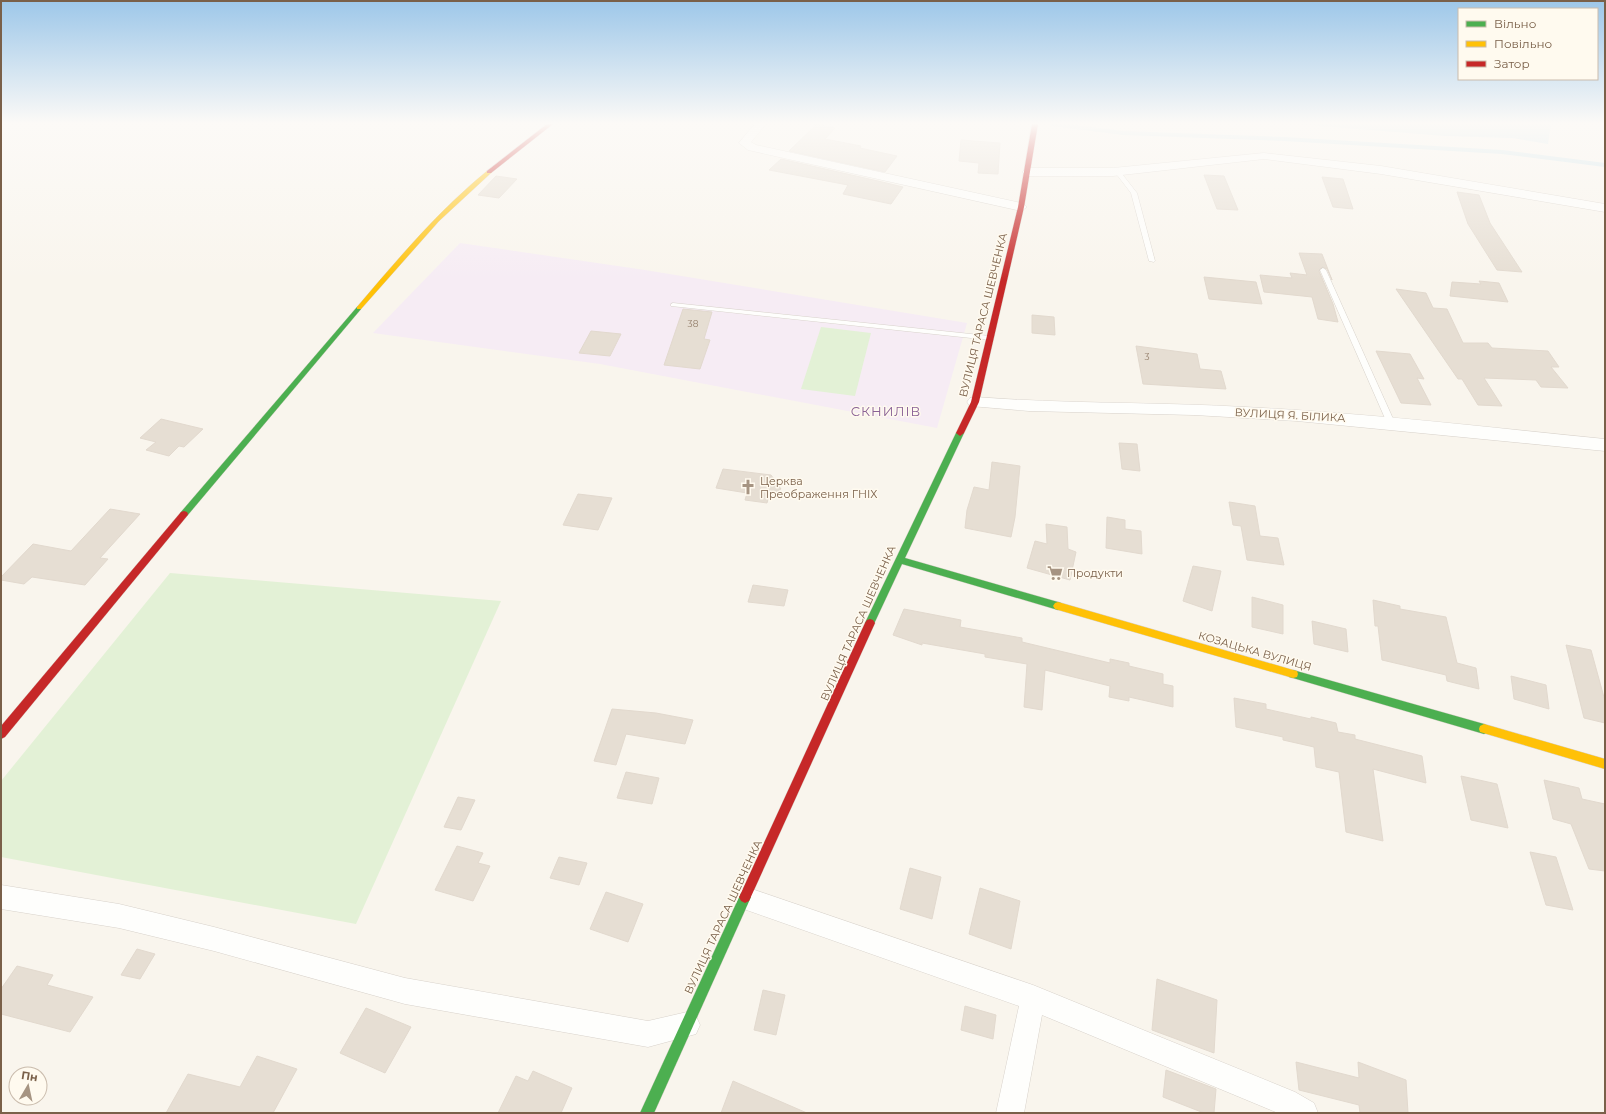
<svg xmlns="http://www.w3.org/2000/svg" width="1606" height="1114" font-family="Montserrat,sans-serif">
	<rect width="100%" height="100%" fill="#f9f5ed"/>
	<path fill="#f6ecf4" d="M460 243 645 270 967 323 937 428 600 364 373 333Z"/>
	<g fill="#e3f1d6">
		<path d="M821 327 871 333 855 396 801 389Z"/>
		<path d="M170 573 501 601 356 924 1 857V781Z"/>
	</g>
	<path fill="#cde4ea" d="M1296 124H1551L1548 144 1512 138 1445 136Z"/>
	<g fill="none" stroke-linecap="round" stroke-linejoin="round">
		<path stroke="#cde4ea" stroke-width="4" d="M1052 124 1123 133 1284 139 1502 152 1605 165"/>
	</g>
	<g fill="#e6ded3" stroke="#e2d9ce">
		<path d="M817 124 835 128 825 139 861 146 860 148 897 156 885 172 789 151Z"/>
		<path d="M961 140 1000 143 998 174 978 173 979 163 959 161Z"/>
		<path d="M781 159 878 181 903 187 891 204 843 194 848 185 769 170Z"/>
		<path d="M1204 175 1224 176 1238 210 1217 209Z"/>
		<path d="M496 176 517 179 499 198 478 195Z"/>
		<path d="M1322 177 1343 179 1353 209 1333 207Z"/>
		<path d="M1457 192 1479 195 1490 223 1522 272 1497 270 1468 224Z"/>
		<path d="M1299 253 1322 254 1332 280 1327 269 1322 267 1319 271 1333 304 1338 322 1318 319 1312 297 1264 292 1260 275 1292 278 1290 273 1307 275Z"/>
		<path d="M1204 277 1256 282 1262 304 1209 299Z"/>
		<path d="M1479 281 1499 283 1508 302 1450 296 1452 282 1481 284Z"/>
		<path d="M1396 289 1426 293 1433 308 1447 309 1463 343H1488L1492 348 1548 351 1559 367H1551L1568 388 1541 387 1536 380 1484 378 1502 406 1478 405 1462 379H1458Z"/>
		<path d="M683 309 712 312 704 339 710 340 700 369 664 365Z"/>
		<path d="M1032 315 1054 317 1055 335 1032 333Z"/>
		<path d="M591 331 621 334 610 356 579 353Z"/>
		<path d="M1136 346 1197 354 1200 369 1221 371 1226 389 1143 384Z"/>
		<path d="M1376 351 1410 354 1424 379 1417 378 1431 405 1401 403Z"/>
		<path d="M161 419 203 429 184 447 179 446 169 456 146 450 156 442 140 438Z"/>
		<path d="M1119 443 1137 444 1140 471 1122 469Z"/>
		<path d="M992 462 1020 466 1015 517 1011 537 965 528 967 510 974 487 989 490Z"/>
		<path d="M723 469 771 475 781 489 769 496 767 503 745 500 747 493 716 488Z"/>
		<path d="M578 494 612 498 598 530 563 525Z"/>
		<path d="M1229 502 1255 506 1260 536 1278 538 1284 565 1247 560 1241 526 1233 525Z"/>
		<path d="M110 509 140 514 100 558 108 559 85 585 32 577 24 584 1 580V577L33 544 71 551Z"/>
		<path d="M1107 517 1125 520V529L1141 531 1142 554 1106 548Z"/>
		<path d="M1046 524 1067 527 1068 549 1076 552 1070 580 1027 568 1035 541 1047 544Z"/>
		<path d="M1193 566 1221 571 1212 611 1183 601Z"/>
		<path d="M753 585 788 590 784 606 748 602Z"/>
		<path d="M1252 597 1283 605V634L1252 627Z"/>
		<path d="M1373 600 1400 606V609L1446 617 1457 663 1476 668 1479 689 1447 681 1446 675 1382 660 1378 626H1375Z"/>
		<path d="M904 609 961 620 960 627 1022 638V642L1110 663V659L1129 663V666L1163 674V684L1173 686V707L1129 697V701L1109 697 1110 686 1045 670 1042 710 1024 707 1027 664 985 657V654L922 643V645L893 635Z"/>
		<path d="M1312 621 1346 629 1348 652 1314 644Z"/>
		<path d="M1566 645 1591 650 1605 701V723L1584 718Z"/>
		<path d="M1511 676 1546 685 1549 709 1514 699Z"/>
		<path d="M1234 698 1266 704V709L1311 719V717L1336 723 1338 732 1355 735V739L1422 756 1426 783 1373 769 1383 841 1346 832 1339 772 1316 767 1314 747 1283 740V737L1236 727Z"/>
		<path d="M612 709 656 713 693 720 685 744 626 734 616 765 594 761Z"/>
		<path d="M626 772 659 778 652 804 617 798Z"/>
		<path d="M1461 776 1497 784 1508 828 1471 820Z"/>
		<path d="M1544 780 1579 788 1582 799 1605 804V871L1589 869 1571 824 1553 819Z"/>
		<path d="M458 797 475 800 461 830 444 827Z"/>
		<path d="M457 846 483 853 478 863 490 866 473 901 435 890Z"/>
		<path d="M1530 852 1556 857 1573 910 1546 905Z"/>
		<path d="M559 857 587 863 579 885 550 878Z"/>
		<path d="M910 868 941 877 932 919 900 909Z"/>
		<path d="M980 888 1020 901 1011 949 969 934Z"/>
		<path d="M606 892 643 904 628 942 590 929Z"/>
		<path d="M137 949 155 954 140 979 121 975Z"/>
		<path d="M17 966 53 975 47 985 93 997 70 1032 1 1014V989Z"/>
		<path d="M1157 979 1217 1000 1214 1053 1152 1030Z"/>
		<path d="M763 990 785 995 776 1035 754 1030Z"/>
		<path d="M965 1006 996 1015 993 1039 961 1030Z"/>
		<path d="M366 1008 411 1027 385 1073 340 1053Z"/>
		<path d="M257 1056 297 1069 273 1113H166L188 1074 240 1087Z"/>
		<path d="M1296 1062 1359 1078 1358 1062 1406 1080 1408 1113H1360L1359 1105 1299 1090Z"/>
		<path d="M1166 1070 1216 1089 1214 1113H1204L1163 1097Z"/>
		<path d="M533 1071 572 1088 561 1113H498L516 1076 528 1081Z"/>
		<path d="M733 1081 807 1113H721Z"/>
	</g>
	<g fill="none" stroke-linecap="round" stroke-linejoin="round">
		<defs>
			<g id="lane">
				<path d="M1115 170H1119L1137 193 1155 261 1154 262 1149 261 1131 193 1114 171Z"/>
				<path d="M1323 268 1326 270 1395 423 1394 425 1391 426 1387 423 1320 270Z"/>
				<path d="M673 303 990 336 994 338 990 340 671 306V304Z"/>
			</g>
			<g id="street">
				<path d="M755 124H766L751 142 756 145 1021 203 1027 207 1021 211 748 150 739 143Z"/>
				<path d="M1264 153 1381 166 1605 204V212L1381 174 1264 159 1113 176H1028L1022 172 1028 168H1113Z"/>
				<path d="M975 397C1065 404 1155 402 1245 407 1365 413 1485 427 1605 439V451L1297 421 1194 415 1029 411 970 406 967 402 970 398Z"/>
				<path d="M1 885 119 904 214 927 405 978 648 1021 687 1012 696 1016 700 1025 696 1034 648 1047 405 1004 214 951 119 928 1 909Z"/>
				<path d="M746 887 1033 985 1295 1092 1314 1103 1318 1113H1278L1042 1015 1024 1113H996L1019 1006 738 907 734 899 738 891Z"/>
			</g>
			<g id="fast">
				<path d="M359 306 361 307V309L187 516H181L180 514 181 512 357 307Z"/>
				<path d="M960 430 964 433 905 558 1058 602 1061 603 1063 606 1061 609 1058 610 902 564 873 626 870 627 867 626 865 623 956 433Z"/>
				<path d="M1293 670 1484 724 1488 726 1489 729 1488 732 1484 734 1293 678 1289 677 1288 674 1289 671Z"/>
				<path d="M745 891 749 893 751 897 654 1113H640L741 893Z"/>
			</g>
			<g id="slow">
				<path d="M487 171 492 172 439 221 361 309H357V307C398 259 438 211 487 171Z"/>
				<path d="M1058 602 1293 670 1297 671 1298 674 1297 677 1293 678 1055 609 1053 606 1055 603Z"/>
				<path d="M1484 724 1605 759V769L1480 732 1479 729 1480 726Z"/>
			</g>
			<g id="jam">
				<path d="M547 124H553L491 173H487V171Z"/>
				<path d="M1032 124H1038L1024 207 979 402 964 433 960 436 956 433 971 402 1018 207Z"/>
				<path d="M184 511 187 512 188 514 187 516 5 737 1 739V726L181 512Z"/>
				<path d="M870 619 873 620 875 623 749 901 745 903 741 901 739 897 741 893 865 623 867 620Z"/>
			</g>
		</defs>
		<use href="#lane" stroke="#d8d2cb" stroke-width="1"/>
		<use href="#street" stroke="#d8d2cb" stroke-width="1"/>
		<use href="#fast" stroke="#d9d2ca" stroke-width="1"/>
		<use href="#slow" stroke="#d9d2ca" stroke-width="1"/>
		<use href="#jam" stroke="#d9d2ca" stroke-width="1"/>
		<use href="#lane" fill="#fefefc" fill-rule="evenodd"/>
		<use href="#street" fill="#fefefc" fill-rule="evenodd"/>
		<use href="#fast" fill="#4caf50" fill-rule="evenodd"/>
		<use href="#slow" fill="#ffc107" fill-rule="evenodd"/>
		<use href="#jam" fill="#c62828" fill-rule="evenodd"/>
	</g>
	<linearGradient id="sky" x2="0" y2="1"><stop stop-color="#9dc7e9"/><stop offset="0.44" stop-color="#fcfaf7"/><stop offset="1" stop-color="#fcfaf7" stop-opacity="0"/></linearGradient>
	<rect width="1606" height="280" fill="url(#sky)"/>
	<defs>
		<symbol id="church-bare" viewBox="-9 -9 18 18"><path d="M-1.2-6h2.4v3.5h3.3v2.4h-3.3V6h-2.4V-.1h-3.3v-2.4h3.3Z" fill="#a69482" stroke="#fffaef" stroke-width="2.5" paint-order="stroke"/></symbol>
		<symbol id="supermarket-bare" viewBox="-9 -9 18 18"><path d="M-6-5.5h2.5l.6 2H6L4.5 2H-2.5L-4.4-4H-6ZM-1.5 3.2a1.3 1.3 0 1 0 .1 0ZM3 3.2a1.3 1.3 0 1 0 .1 0Z" fill="#a69482" stroke="#fffaef" stroke-width="2.5" paint-order="stroke"/></symbol>
	</defs>
	<g fill-rule="evenodd">
		<use href="#church-bare" x="737" y="476" width="22" height="22"/>
		<use href="#supermarket-bare" x="1044" y="562" width="22" height="22"/>
	</g>
	<g text-anchor="middle" stroke-width="3" stroke-linejoin="round" paint-order="stroke">
		<g font-size="9" fill="#97826e">
			<text x="693" y="327">38</text>
			<text x="1147" y="360">3</text>
		</g>
		<g font-size="11" fill="#7a6049" stroke="#fffaef">
			<text transform="translate(983 315) rotate(-76)" y="4">ВУЛИЦЯ ТАРАСА ШЕВЧЕНКА</text>
			<text transform="translate(1290 415) rotate(3)" y="4">ВУЛИЦЯ Я. БІЛИКА</text>
			<text transform="translate(858 623) rotate(-66)" y="4">ВУЛИЦЯ ТАРАСА ШЕВЧЕНКА</text>
			<text transform="translate(1255 651) rotate(16)" y="4">КОЗАЦЬКА ВУЛИЦЯ</text>
			<text transform="translate(723 917) rotate(-65)" y="4">ВУЛИЦЯ ТАРАСА ШЕВЧЕНКА</text>
		</g>
		<g font-size="11" fill="#7a6049" stroke="#fffaef" text-anchor="start">
			<text x="760" y="485">Церква<tspan x="760" dy="13">Преображення ГНІХ</tspan></text>
			<text x="1067" y="577">Продукти</text>
		</g>
		<g font-size="13" letter-spacing="1" fill="#8a6196" stroke="#fffaef">
			<text x="886" y="416">СКНИЛІВ</text>
		</g>
	</g>
	<rect width="1606" height="1114" fill="none" stroke="#7a6049" stroke-width="4"/>
	<rect x="1458" y="8" width="140" height="72" fill="#fffaef" stroke="#cabcad"/>
	<rect x="1466" y="21" width="20" height="6" fill="#4caf50" stroke="#cabcad"/>
	<text x="1494" y="28" font-size="12" fill="#7a6049">Вільно</text>
	<rect x="1466" y="41" width="20" height="6" fill="#ffc107" stroke="#cabcad"/>
	<text x="1494" y="48" font-size="12" fill="#7a6049">Повільно</text>
	<rect x="1466" y="61" width="20" height="6" fill="#c62828" stroke="#cabcad"/>
	<text x="1494" y="68" font-size="12" fill="#7a6049">Затор</text>
	<g transform="translate(28 1086) rotate(9)"><circle r="19" fill="#fffaef" stroke="#cabcad"/>
	<path d="M0-3L7 15L0 10L-7 15Z" fill="#a69482"/>
	<text y="-6" font-size="11" font-weight="bold" text-anchor="middle" fill="#7a6049">Пн</text>
	</g>
</svg>
